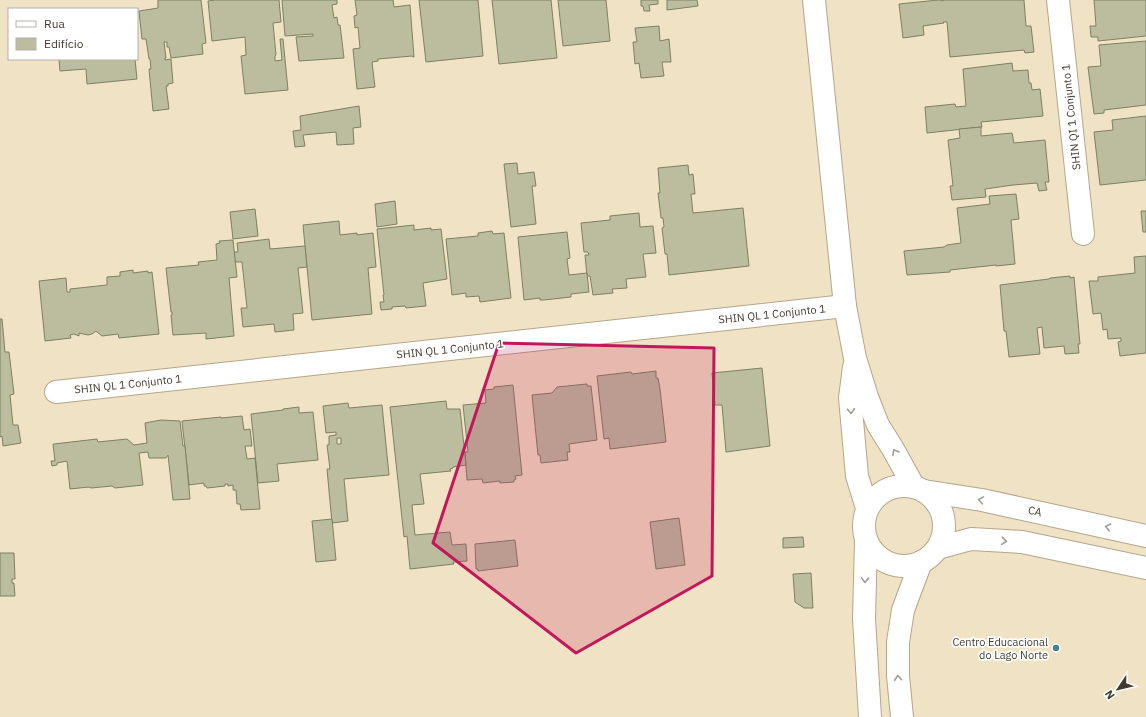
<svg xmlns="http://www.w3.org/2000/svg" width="1146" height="717" font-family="'IBM Plex Sans',sans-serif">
	<rect width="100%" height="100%" fill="#f0e2c4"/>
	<g fill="#bbbd9e" stroke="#7e8063" fill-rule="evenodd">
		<path d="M158 0H201L206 43 202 44 203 54 171 58 169 47H167V42H164L166 58H165V60L171 59 173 83 168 84V86H166L169 109 153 111 149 69H151L150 59H149L146 39H142L139 11 158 8Z"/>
		<path d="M215 0H279L281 22 273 23 276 55 275 56V61L282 60 280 39H283L288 90 245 94 241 56 246 55 245 37 212 41 208 1Z"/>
		<path d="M282 0H337V4L332 5 334 18 337 17 338 25H340L344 58 299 61 296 37 313 36V34L285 36Z"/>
		<path d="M355 0H393L394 7 410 5 414 57H413L412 56 378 59V61L372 62 375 87 357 89 353 49 360 48 358 27 355 28 354 16 357 15Z"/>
		<path d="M419 0H478L483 56 426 62Z"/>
		<path d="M492 0H551L557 58 499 64Z"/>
		<path d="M558 0H606L610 41 563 46Z"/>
		<path d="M641 0H658V4L649 5 650 11H644L643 6H641Z"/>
		<path d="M667 0H697L698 6 667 10Z"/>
		<path d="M938 0H941V1L945 0H1024L1026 26H1031L1034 52 1025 53 1024 50 950 57 947 22H943L944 23 923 26 924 35 903 38 899 4Z"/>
		<path d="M1094 0H1146V36L1098 41V37H1091L1090 26H1096Z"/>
		<path d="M659 26 660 41 669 39 671 62H662L664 76 641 78 639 63 635 64 633 42H637L635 28Z"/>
		<path d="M1146 41V105L1104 110V113L1094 114 1088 67 1101 66 1099 45Z"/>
		<path d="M59 59H135L137 79 87 84 86 69 60 71Z"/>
		<path d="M1012 63 1013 71 1028 70 1029 83H1031L1032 90 1040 89 1043 116 981 122 982 127 927 133 925 107 955 104 956 107 966 106 963 69Z"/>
		<path d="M359 106 361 127 353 128 354 144 337 145 336 132 303 135 305 146 295 147 293 131 301 130 300 116Z"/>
		<path d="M1146 116V180L1100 185 1094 132 1113 130 1112 120Z"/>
		<path d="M981 127V136L1012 133 1014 143 1045 140 1049 182H1045L1047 190 1039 191 1037 183 1013 185 985 189 986 197 952 200 950 186H953L948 140 960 138 959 129Z"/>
		<path d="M517 163 518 174 534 172 536 186H532L536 224 511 227 504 164Z"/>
		<path d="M688 165 689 175 693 174 695 194H691L693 213 743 208 749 266 669 275 667 254H665L662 228 664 227 663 218H661L658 193H660L658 168Z"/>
		<path d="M1016 194 1019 219 1011 220 1015 264 996 266V265L950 270V272L907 275 904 251 944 247 947 245 961 243 957 208 990 204 989 196Z"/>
		<path d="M395 201 397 224 377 227 375 204Z"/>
		<path d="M255 209 258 236 233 239 230 212Z"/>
		<path d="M1141 211H1146V232H1143Z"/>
		<path d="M639 213 640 227 653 226 656 253 643 254 646 277 626 279 627 288 612 289 613 293 593 295 590 276H587L585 255H589L588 252H584L581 223 610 220V216Z"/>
		<path d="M339 221 340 235 357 233V235L373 233 376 267 368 268 372 314 312 320 303 225Z"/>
		<path d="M414 225V230L431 228V230L441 229 447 279 423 283 426 306 406 308 405 306 392 307V309L381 310 380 302H384L383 295H384L377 229Z"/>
		<path d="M492 231 493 234 504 233 511 298 480 302 479 296 466 297V293L452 295 446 239 478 236V233Z"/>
		<path d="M567 232 570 258 567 259 569 275 587 273 589 292 571 294V297L544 300H540V298L524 300 518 237Z"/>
		<path d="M269 239 270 249 305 246 307 267 298 268 303 313 293 314 294 330 275 332 274 324 243 327 241 308H247L242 262H235L234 252H238L237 243Z"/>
		<path d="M233 240 237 277 229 278 234 336 206 339V333L173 335 171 315H172V312H171L166 268 199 265 198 262 217 260 216 244 220 243 219 241Z"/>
		<path d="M1146 256V353L1120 356 1118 342 1121 341V338L1108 339 1107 329 1103 330 1101 313 1093 314 1089 281H1098V277L1135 273 1134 257Z"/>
		<path d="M133 270V273L148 271V273L152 272 159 334 119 338 118 334 102 336 96 331 92 334 88 335 79 333V336L74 334 70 335 71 338 45 341 39 281 66 278 67 292H70V289L107 285V277L120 276V272Z"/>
		<path d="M1070 276V278L1074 277 1080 344H1078L1079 353 1065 354 1064 346 1044 348 1042 327 1037 328 1040 354 1009 357 1006 331H1004L1000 285 1049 279 1050 278Z"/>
		<path d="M0 319H2L5 352H9L14 394 10 395 13 425H18L21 443 3 446 2 436 0 437Z"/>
		<path d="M762 368 770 446 726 452 722 405H715L712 373Z"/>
		<path d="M656 371V378H658L660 389 666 442 610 449 609 438 604 439 597 376 631 372 632 374Z"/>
		<path d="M587 384V386H591L597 440 569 444 570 452H567L568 460 541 463 540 455H538L532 395 552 393 557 387Z"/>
		<path d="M513 385 522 475 515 476 516 479 514 480V482L500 483V481L483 483 482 479 467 480 465 452H468L463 405 486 403 485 390 494 389V387Z"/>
		<path d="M446 401 447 409H460L466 465 453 467V468L450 469 451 471 420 474 424 504 412 505 415 535 450 532 452 545 466 544 467 561 453 562 454 564 410 569 407 536 404 537 390 407Z"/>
		<path d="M348 403 349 408 382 405 389 475 344 479 348 521 332 523 327 469H330L327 445H329V436L336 435V432L326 433 323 406ZM337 438H341V444H337Z"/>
		<path d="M299 407V413L313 412 318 460 277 464 279 481 258 483 251 414 283 410V409Z"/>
		<path d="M242 416 244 430 250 429 252 446H245L247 459 255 458 260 509 241 510 240 504H237L236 490H233V485L228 486V484H225V486L207 488 206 486H204V483L189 485 182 421 221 417V418Z"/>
		<path d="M161 420 180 421 183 446H185L190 499 173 500 168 455 166 458H149L148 452 139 453 143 485 115 488 112 486 91 488 89 487 70 489 67 461 57 463V465L52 466 51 461H55L53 444H54L97 439 98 442 127 439 134 445 147 443 145 423Z"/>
		<path d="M679 518 685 565 656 569 650 522Z"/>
		<path d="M332 519 336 560 316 562 312 521Z"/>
		<path d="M803 537 804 547 783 548V538Z"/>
		<path d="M515 540 518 566 478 571V569H476L475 544Z"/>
		<path d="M0 553H14L15 579H12V583H14L15 596H0Z"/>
		<path d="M811 573 813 608H804L795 602 793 574Z"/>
	</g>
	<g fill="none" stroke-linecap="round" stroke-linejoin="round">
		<defs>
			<g id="minor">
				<path d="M1058 0 1083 234"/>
				<path d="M56 392 845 306"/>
			</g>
			<g id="tertiary">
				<path d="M814 0 845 306 855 358 867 397 878 425 893 449 914 487"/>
				<path d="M854 367 850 398 857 476 867 508"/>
				<circle cx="904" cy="526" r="40"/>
				<path d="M924 491 982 500 1146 536"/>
				<path d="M866 541 864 619 870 717"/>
				<path d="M938 548 971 539 989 540 1022 542 1146 568"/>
				<path d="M902 717 898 676V642L903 610 921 562"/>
			</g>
		</defs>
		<use href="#minor" stroke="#b4a68a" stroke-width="24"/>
		<use href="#tertiary" stroke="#b4a68a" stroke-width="24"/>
		<use href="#minor" stroke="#fff" stroke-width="22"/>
		<use href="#tertiary" stroke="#fff" stroke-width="22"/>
	</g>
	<defs><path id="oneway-chevron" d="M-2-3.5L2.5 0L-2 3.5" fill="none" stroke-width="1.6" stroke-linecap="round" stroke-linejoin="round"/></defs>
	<g stroke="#a09d97">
		<use href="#oneway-chevron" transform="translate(851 411) rotate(86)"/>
		<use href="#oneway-chevron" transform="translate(895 452) rotate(-120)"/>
		<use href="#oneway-chevron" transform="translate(981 500) rotate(-170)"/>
		<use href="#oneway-chevron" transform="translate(1108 527) rotate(-168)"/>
		<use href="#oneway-chevron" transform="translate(1004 541) rotate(5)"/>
		<use href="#oneway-chevron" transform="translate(865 580) rotate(92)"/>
		<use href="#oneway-chevron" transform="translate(898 678) rotate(-94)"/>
	</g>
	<path fill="#c2185b" fill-opacity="0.2" stroke="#c2185b" stroke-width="3" stroke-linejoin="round" d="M499 343 714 348 712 576 576 653 433 543Z"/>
	<circle fill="#3f8490" stroke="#fff" stroke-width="1.5" cx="1056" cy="648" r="4"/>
	<g text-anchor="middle" stroke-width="3.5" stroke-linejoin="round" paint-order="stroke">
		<g font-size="11" fill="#413b2f" stroke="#fff">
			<text transform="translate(1071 117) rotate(-96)" y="4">SHIN QI 1 Conjunto 1</text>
			<text transform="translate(772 314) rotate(-6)" y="4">SHIN QL 1 Conjunto 1</text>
			<text transform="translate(450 349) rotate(-6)" y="4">SHIN QL 1 Conjunto 1</text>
			<text transform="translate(128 384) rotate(-6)" y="4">SHIN QL 1 Conjunto 1</text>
			<text transform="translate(1035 511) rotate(12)" y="4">CA</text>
		</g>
		<g font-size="11" fill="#413b2f" stroke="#fff" text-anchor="end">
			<text x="1048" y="646">Centro Educacional<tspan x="1048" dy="13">do Lago Norte</tspan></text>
		</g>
	</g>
	<rect x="8" y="8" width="130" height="52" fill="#ffffff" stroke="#b3b1ac"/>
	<rect x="16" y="21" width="20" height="6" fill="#ffffff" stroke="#b3b1ac"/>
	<text x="44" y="28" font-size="12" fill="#413b2f">Rua</text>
	<rect x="16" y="38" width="20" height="12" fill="#bbbd9e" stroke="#b3b1ac"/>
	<text x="44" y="48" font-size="12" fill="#413b2f">Edifício</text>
	<g transform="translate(1118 689) rotate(235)" stroke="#ffffff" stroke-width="3" paint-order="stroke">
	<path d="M0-3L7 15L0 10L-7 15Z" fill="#413b2f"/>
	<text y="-6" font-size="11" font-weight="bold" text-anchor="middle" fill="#413b2f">N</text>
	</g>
</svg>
